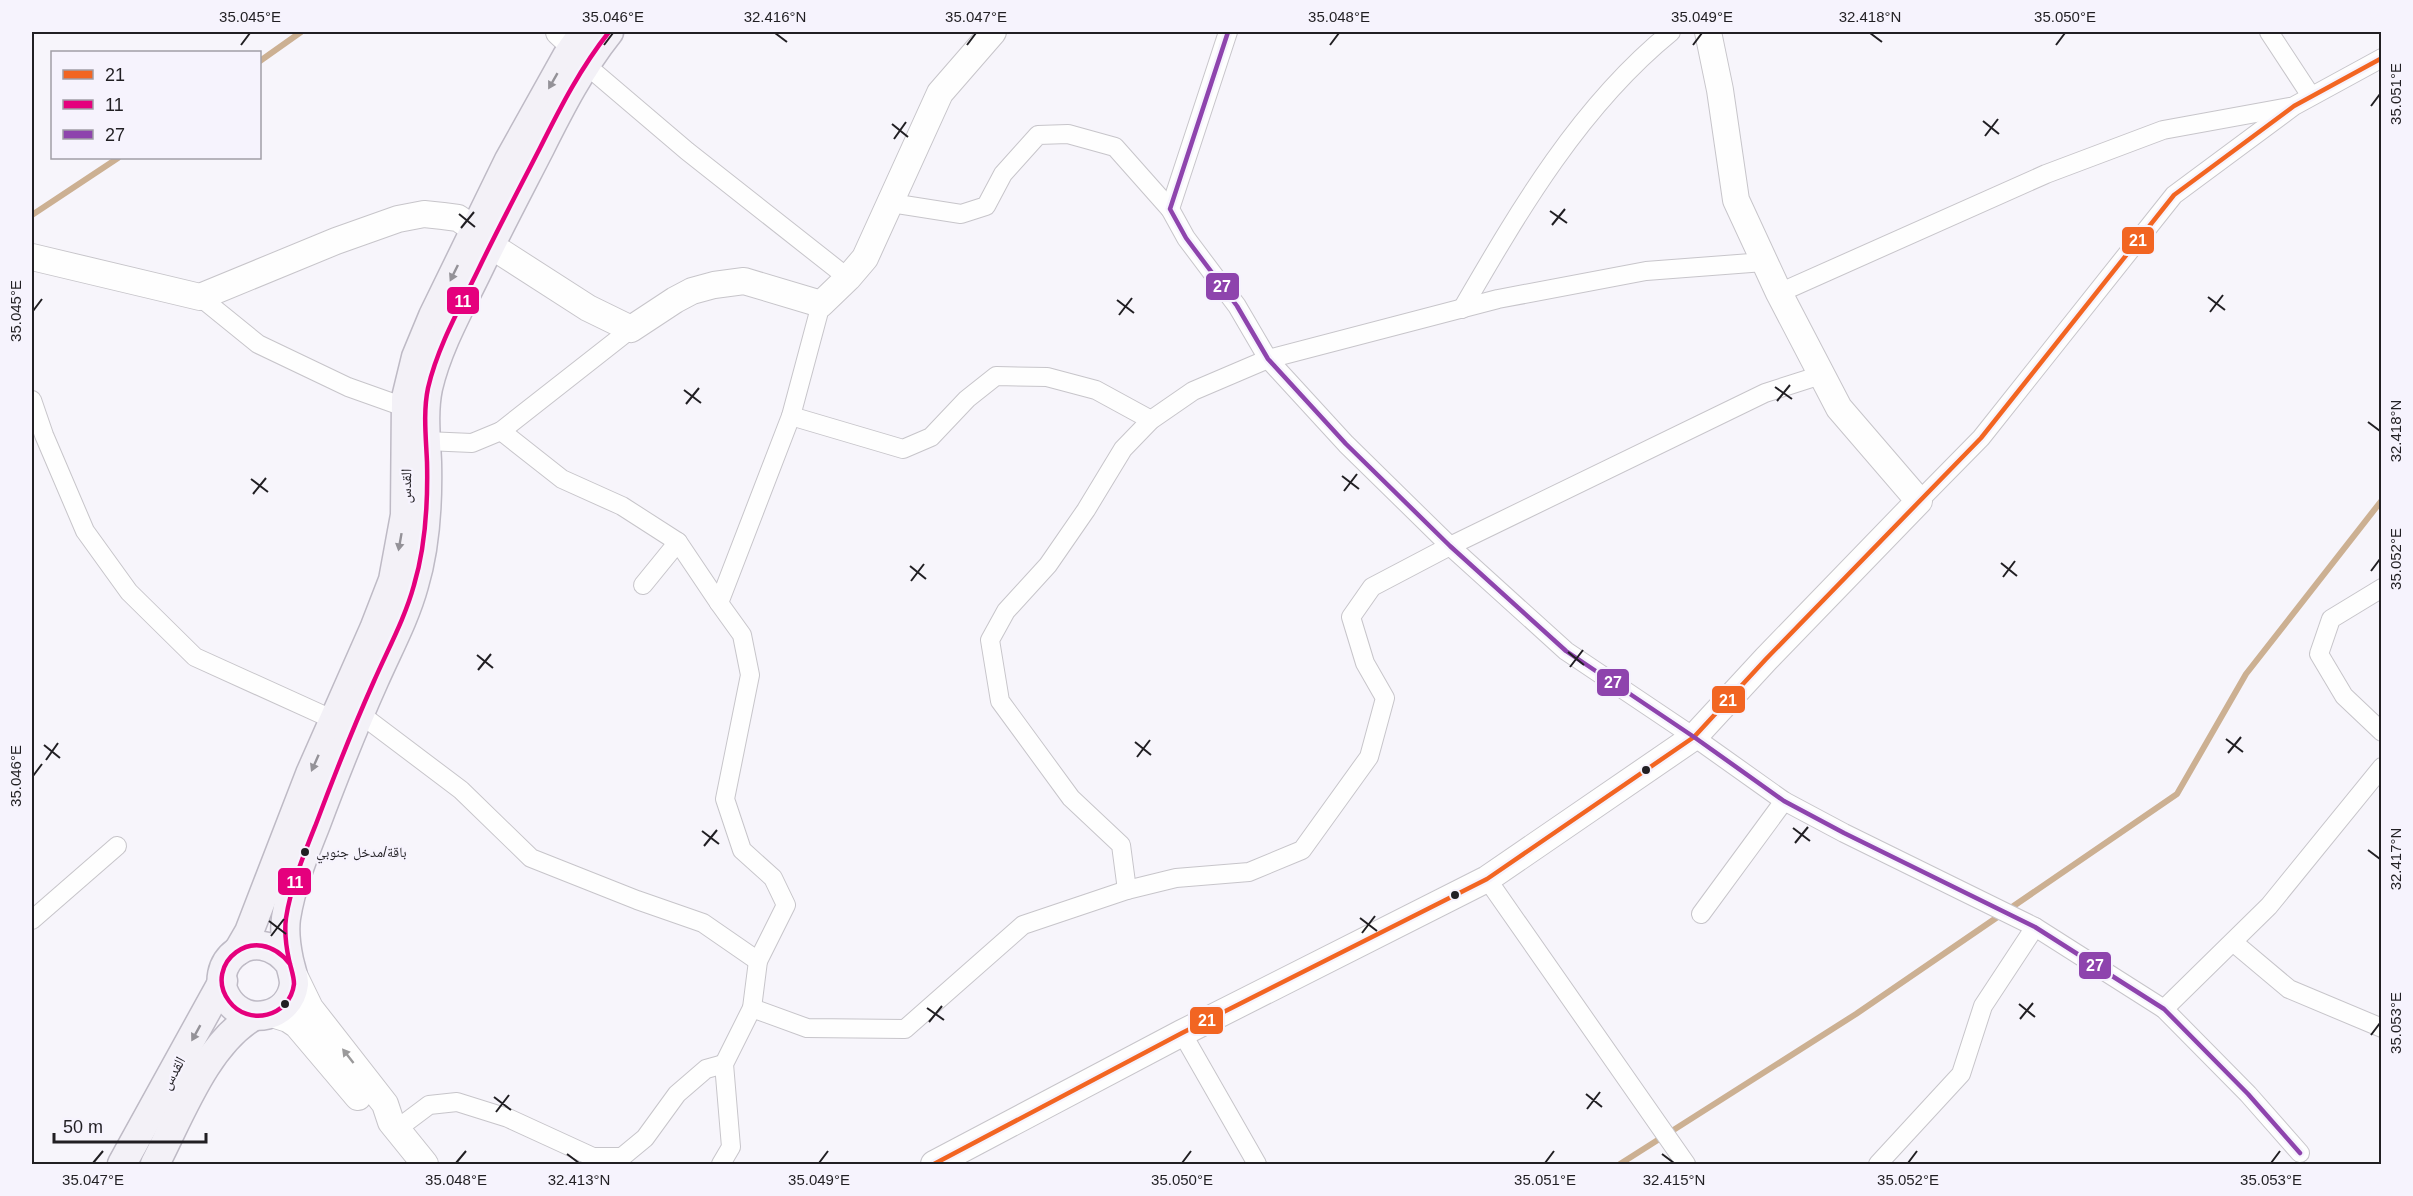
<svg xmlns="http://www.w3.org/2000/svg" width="2413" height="1196" font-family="Helvetica,'Noto Naskh Arabic',sans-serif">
	<rect width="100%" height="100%" fill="#f7f5fb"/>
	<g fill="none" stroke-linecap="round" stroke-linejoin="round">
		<g stroke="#ccb092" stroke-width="6">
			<path d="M260 61 301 32"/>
			<path d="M32 215 118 158"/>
			<path d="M1620 1164 1856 1014 2177 794 2246 674 2382 500"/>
		</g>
		<defs>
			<g id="street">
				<path d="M1228 32 1170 209 1186 238 1237 306 1268 359 1346 444 1450 546 1566 651 1694 737 1784 801 1844 833 2035 927 2164 1009 2248 1094 2300 1153"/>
				<path d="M2269 32 2311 96"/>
				<path d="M586 65 687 151 848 278"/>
				<path d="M891 203 961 214 986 206 1003 174 1038 135 1068 134 1115 147 1170 209"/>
				<path d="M1779 293 2046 174 2163 130 2289 107"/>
				<path d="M200 297 258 344 348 387 407 408"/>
				<path d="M1462 309C1520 209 1580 106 1671 32"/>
				<path d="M32 400 44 435 85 531 129 592 195 657 334 720"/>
				<path d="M791 416 903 449 931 437 967 399 996 376 1047 377 1096 390 1151 420"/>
				<path d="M501 431 562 479 622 506 678 542"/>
				<path d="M426 441 472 443 501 431 631 329"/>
				<path d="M1919 501 1981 438 2174 195 2294 106 2382 58"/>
				<path d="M643 585 678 542 719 603"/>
				<path d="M2382 588 2331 619 2319 654 2344 696 2382 732"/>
				<path d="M359 713 461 790 531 858 637 900 703 923 758 961"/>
				<path d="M1487 879 1686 1164"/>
				<path d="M1127 890 1121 845 1071 798 1000 701 990 640 1006 611 1048 565 1086 510 1123 449 1151 420 1193 391 1268 359 1498 299 1646 271 1764 262"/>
				<path d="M1701 914 1784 801"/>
				<path d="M32 920 117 846"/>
				<path d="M2233 942 2289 989 2382 1028"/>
				<path d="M752 1008 807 1028 905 1029 1023 925 1127 890 1176 878 1249 872 1302 850 1369 757 1385 698 1365 663 1351 617 1372 587 1450 546 1765 393 1821 375"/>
				<path d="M2164 1009 2269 906 2382 767"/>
				<path d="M1182 1033 1257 1164"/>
				<path d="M397 1129 429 1105 457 1102 508 1118 593 1157H622L645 1138 677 1094 706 1069 724 1064"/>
				<path d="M721 1164 731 1147 724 1064 752 1008 758 961 786 905 773 878 742 850 725 799 750 675 742 635 719 603 791 416 821 304"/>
				<path d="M1878 1164 1961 1074 1983 1006 2035 927"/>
			</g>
			<g id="secondary">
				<path d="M559 32 574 46"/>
				<path d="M490 245 588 308 631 329 675 300 692 291 714 285 744 281 821 304 848 278 865 258 940 93 993 32"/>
				<path d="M32 257 200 297 336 241 398 219 424 214 443 216 458 218 474 229"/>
				<path d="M294 975 310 1008 385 1104 391 1122 425 1164"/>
				<path d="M272 1014 288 1019 297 1025 358 1097"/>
				<path d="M934 1164 1182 1033 1487 879 1694 737 1766 659 1919 501 1839 408 1779 293 1736 200 1720 90 1708 32"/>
			</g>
			<g id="primary">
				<path d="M238 951 249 932 310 774 374 629 393 580 405 515 406 398 416 357 433 316 509 160 567 56 584 32"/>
				<path d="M290 964C255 919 202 965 229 1001 248 1027 290 1017 294 984 294 976 291 969 289 960 286 946 284 933 286 918 291 886 304 854 316 824 334 776 353 728 374 681 388 649 405 618 414 585 426 545 428 503 427 462 426 438 423 412 428 388 438 345 462 304 481 264 500 225 520 187 540 148 560 108 581 67 609 32"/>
				<path d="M122 1164 223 981"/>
				<path d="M155 1164C180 1116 206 1044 254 1016"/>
			</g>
		</defs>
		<use href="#street" stroke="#c7c5ca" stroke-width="20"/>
		<use href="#secondary" stroke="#c7c5ca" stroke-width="28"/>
		<use href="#primary" stroke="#bebac5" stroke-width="31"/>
		<use href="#street" stroke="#fefefe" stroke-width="18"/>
		<use href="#secondary" stroke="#fefefe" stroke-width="26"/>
		<use href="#primary" stroke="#f3f1f7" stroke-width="28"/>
		<defs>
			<path id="bus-1" d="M934 1164 1182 1033 1487 879 1694 737 1766 659 1981 438 2174 195 2294 106 2382 58"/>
			<path id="bus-2" d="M290 964C255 919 202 965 229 1001 248 1027 290 1017 294 984 294 976 291 969 289 960 286 946 284 933 286 918 291 886 304 854 316 824 334 776 353 728 374 681 388 649 405 618 414 585 426 545 428 503 427 462 426 438 423 412 428 388 438 345 462 304 481 264 500 225 520 187 540 148 560 108 581 67 609 32"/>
			<path id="bus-3" d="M1228 32 1170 209 1186 238 1237 306 1268 359 1346 444 1450 546 1566 651 1694 737 1784 801 1844 833 2035 927 2164 1009 2248 1094 2300 1153"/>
		</defs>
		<use href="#bus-1" stroke="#f6f3fd" stroke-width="9"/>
		<use href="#bus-2" stroke="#f6f3fd" stroke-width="9"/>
		<use href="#bus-3" stroke="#f6f3fd" stroke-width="9"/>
		<use href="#bus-1" stroke="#f26522" stroke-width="4.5"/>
		<use href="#bus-2" stroke="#e5007d" stroke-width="4.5"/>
		<use href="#bus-3" stroke="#8e44ad" stroke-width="4.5"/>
	</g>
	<defs><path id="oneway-solid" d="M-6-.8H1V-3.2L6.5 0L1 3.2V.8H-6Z" transform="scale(1.5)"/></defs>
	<g fill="#949298">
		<use href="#oneway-solid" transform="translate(553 81) rotate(120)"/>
		<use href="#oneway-solid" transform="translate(454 273) rotate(116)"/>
		<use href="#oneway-solid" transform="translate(400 542) rotate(100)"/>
		<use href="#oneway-solid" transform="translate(315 763) rotate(114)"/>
		<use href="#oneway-solid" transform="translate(196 1033) rotate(119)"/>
	</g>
	<use fill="#9b9a9b" href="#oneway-solid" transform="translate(348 1056) rotate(-128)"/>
	<path fill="none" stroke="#211f23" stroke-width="2" d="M775 33 787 42M1870 33 1882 42M241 45 250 33M604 45 613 33M967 45 976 33M1330 45 1339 33M1693 45 1702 33M2056 45 2065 33M2371 106 2380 94M1983 121 1999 134M892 124 908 137M1985 136 1998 119M894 139 906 122M1550 211 1567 223M459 214 475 227M1552 225 1565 209M461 228 474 212M2208 297 2225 310M1117 300 1134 313M33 311 42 299M2210 312 2223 295M1119 315 1132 298M1775 387 1792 399M684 390 701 403M1777 401 1790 385M686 404 699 388M2368 422 2380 431M1342 476 1359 489M251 479 268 492M1344 491 1357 474M253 494 266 478M2001 563 2017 576M910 566 926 579M2371 571 2380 559M2003 577 2015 561M911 581 924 564M1568 652 1584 665M477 655 493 668M1570 667 1583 650M478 670 491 654M2226 739 2243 752M1135 742 1151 755M44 745 60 758M2228 753 2241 737M1137 757 1150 740M46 760 58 743M33 776 42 764M1793 828 1810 841M702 831 719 844M1795 843 1808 827M704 846 717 830M2368 850 2380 859M1360 918 1377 931M269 921 286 934M1362 933 1375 916M271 936 284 919M2019 1004 2035 1017M927 1008 944 1020M2020 1019 2033 1003M929 1022 942 1006M2371 1035 2380 1023M1586 1094 1602 1107M494 1097 511 1110M1587 1109 1600 1092M496 1112 509 1095M567 1154 579 1163M1662 1154 1674 1163M93 1163 103 1151M456 1163 466 1151M819 1163 828 1151M1182 1163 1191 1151M1545 1163 1554 1151M1908 1163 1917 1151M2271 1163 2280 1151"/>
	<g fill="#211f23" stroke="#f6f3fd" stroke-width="2">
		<circle cx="1646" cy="770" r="5"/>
		<circle cx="305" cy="852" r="5"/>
		<circle cx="1455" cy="895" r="5"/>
		<circle cx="285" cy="1004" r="5"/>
	</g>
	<g text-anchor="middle" stroke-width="4.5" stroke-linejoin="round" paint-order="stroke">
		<g font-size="14" fill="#211f23" stroke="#f6f3fd" text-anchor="start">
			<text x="316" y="857">باقة/مدخل جنوبي</text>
		</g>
		<g font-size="15" fill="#211f23" stroke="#f6f3fd">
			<text transform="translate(406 486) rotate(-89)" y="5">القدس</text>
			<text transform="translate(173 1073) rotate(-61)" y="5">القدس</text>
		</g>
	</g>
	<g stroke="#f6f3fd" stroke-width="2">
		<rect x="2121" y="226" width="34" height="29" rx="6" fill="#f26522"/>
		<rect x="1205" y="272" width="35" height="29" rx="6" fill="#8e44ad"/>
		<rect x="446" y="286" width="34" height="29" rx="6" fill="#e5007d"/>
		<rect x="1596" y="668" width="34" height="29" rx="6" fill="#8e44ad"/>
		<rect x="1711" y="685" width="35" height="29" rx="6" fill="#f26522"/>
		<rect x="277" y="867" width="35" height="29" rx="6" fill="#e5007d"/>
		<rect x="2078" y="951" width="34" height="29" rx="6" fill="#8e44ad"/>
		<rect x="1189" y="1006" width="35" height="29" rx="6" fill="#f26522"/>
	</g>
	<g font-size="16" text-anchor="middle" font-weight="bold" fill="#fff">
		<text x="2138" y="246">21</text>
		<text x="1222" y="292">27</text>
		<text x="463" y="307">11</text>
		<text x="1613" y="688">27</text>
		<text x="1728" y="706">21</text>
		<text x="295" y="888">11</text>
		<text x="2095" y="971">27</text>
		<text x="1207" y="1026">21</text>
	</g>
	<rect width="2413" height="1196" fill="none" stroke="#f6f3fd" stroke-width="66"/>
	<rect x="51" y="51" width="210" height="108" fill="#f6f3fd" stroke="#a19ea6" stroke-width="1.5"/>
	<rect x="63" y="70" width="30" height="9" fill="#f26522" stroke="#a19ea6" stroke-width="1.5"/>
	<text x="105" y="81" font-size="18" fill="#211f23">21</text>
	<rect x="63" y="100" width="30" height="9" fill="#e5007d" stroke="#a19ea6" stroke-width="1.5"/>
	<text x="105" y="111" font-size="18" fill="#211f23">11</text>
	<rect x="63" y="130" width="30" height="9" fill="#8e44ad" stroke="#a19ea6" stroke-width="1.5"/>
	<text x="105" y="141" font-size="18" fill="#211f23">27</text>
	<path d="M54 1133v9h152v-9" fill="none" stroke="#211f23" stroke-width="3"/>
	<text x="63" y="1133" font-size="18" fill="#211f23" stroke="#f6f3fd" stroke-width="4.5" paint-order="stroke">50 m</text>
	<rect x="33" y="33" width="2347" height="1130" fill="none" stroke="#211f23" stroke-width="2"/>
	<g font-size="15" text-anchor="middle" fill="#211f23">
		<text x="250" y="22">35.045°E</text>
		<text x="613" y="22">35.046°E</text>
		<text x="775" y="22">32.416°N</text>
		<text x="976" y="22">35.047°E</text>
		<text x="1339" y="22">35.048°E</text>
		<text x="1702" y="22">35.049°E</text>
		<text x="1870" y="22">32.418°N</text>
		<text x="2065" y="22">35.050°E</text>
		<text transform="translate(2396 94) rotate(-90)" y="5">35.051°E</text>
		<text transform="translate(16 311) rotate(-90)" y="5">35.045°E</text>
		<text transform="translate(2396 431) rotate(-90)" y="5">32.418°N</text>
		<text transform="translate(2396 559) rotate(-90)" y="5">35.052°E</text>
		<text transform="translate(16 776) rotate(-90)" y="5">35.046°E</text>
		<text transform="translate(2396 859) rotate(-90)" y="5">32.417°N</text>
		<text transform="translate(2396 1023) rotate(-90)" y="5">35.053°E</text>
		<text x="93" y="1185">35.047°E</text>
		<text x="456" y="1185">35.048°E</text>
		<text x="579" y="1185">32.413°N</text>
		<text x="819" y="1185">35.049°E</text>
		<text x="1182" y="1185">35.050°E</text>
		<text x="1545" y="1185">35.051°E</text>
		<text x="1674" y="1185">32.415°N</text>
		<text x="1908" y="1185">35.052°E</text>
		<text x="2271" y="1185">35.053°E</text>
	</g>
</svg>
